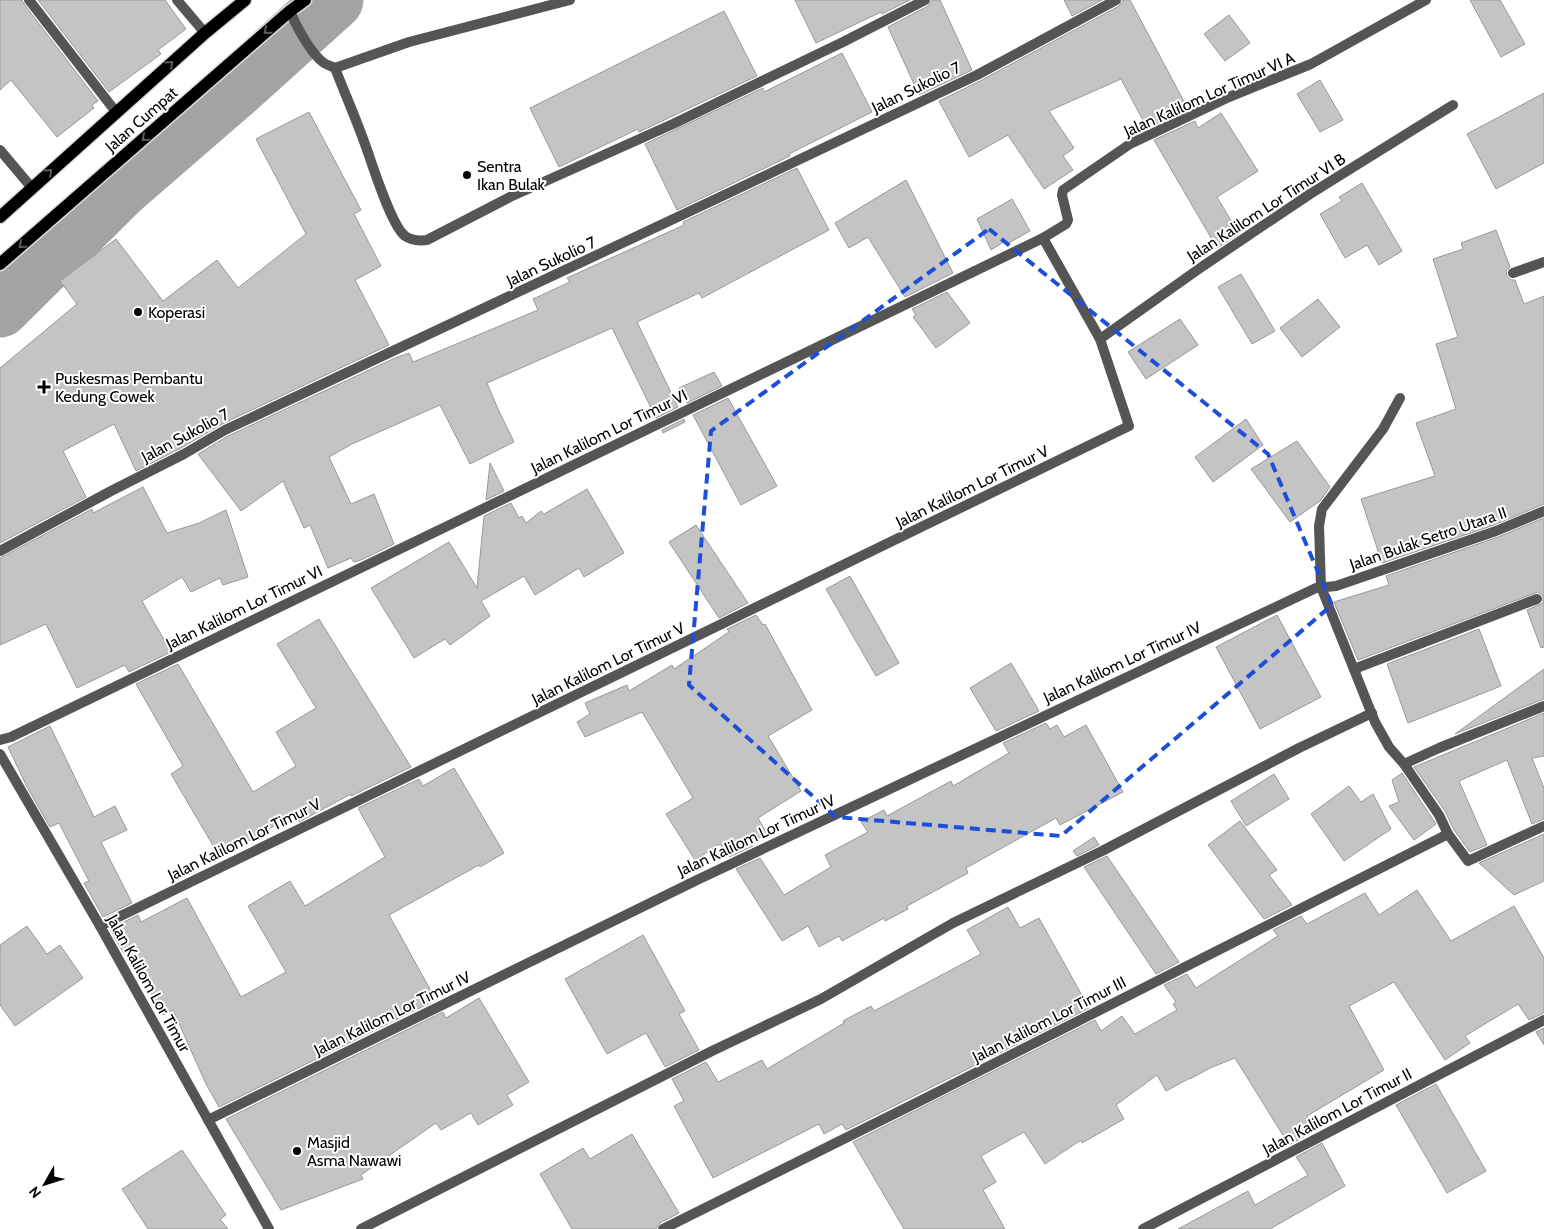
<svg xmlns="http://www.w3.org/2000/svg" width="1544" height="1229" font-family="Cabin,sans-serif">
	<rect width="100%" height="100%" fill="#fff"/>
	<g fill="none" stroke-linecap="round" stroke-linejoin="round">
		<path stroke="#a3a3a3" stroke-width="59" d="M0 308 120 189 232 92 334 0"/>
	</g>
	<g fill="#c4c4c4" stroke="#999">
		<path d="M0 0H22L24 4 98 101 92 105 94 108 57 137 11 80 0 90Z"/>
		<path d="M38 0H165L186 29 158 50 161 54 109 92Z"/>
		<path d="M795 0H910L882 14 881 12 816 43Z"/>
		<path d="M932 0H940L972 70 919 95 888 27 928 6Z"/>
		<path d="M1064 0H1102L1072 16Z"/>
		<path d="M1123 0H1130L1188 109 1147 128 1121 79 1049 111 1074 148 1063 156 1073 170 1044 189 1008 135 969 157 939 101 980 81 1119 6Z"/>
		<path d="M1470 0H1500L1525 44 1501 57Z"/>
		<path d="M724 11 757 76 639 132 638 129 559 167 530 108Z"/>
		<path d="M1229 15 1250 43 1225 61 1204 34Z"/>
		<path d="M842 53 872 112 789 154 790 156 677 210 645 144 763 88 764 92Z"/>
		<path d="M1320 80 1343 120 1320 132 1297 94Z"/>
		<path d="M1544 93V163L1496 189 1467 134Z"/>
		<path d="M309 112 361 210 354 214 381 266 355 280 389 345 222 424 181 448 136 471 114 424 63 451 86 497 0 543V368L77 304 60 281 116 239 163 301 217 260 238 288 306 234 256 139Z"/>
		<path d="M1221 113 1258 171 1217 197 1239 234 1217 248 1154 140 1195 121 1198 128Z"/>
		<path d="M797 168 829 230 702 298 699 293 637 322 678 407 656 418 612 328 487 383 498 409 514 442 470 464 440 405 352 444 329 457 351 504 374 494 394 544 361 560 354 562 351 558 328 568 310 525 304 528 283 481 241 511 198 454 228 436 395 358 409 353 413 362 538 310 533 299 570 282 567 278 684 225 683 222Z"/>
		<path d="M906 180 953 273 905 297 868 237 849 248 835 223Z"/>
		<path d="M1362 183 1402 251 1379 265 1367 245 1345 258 1320 214 1342 201 1339 197Z"/>
		<path d="M1012 199 1030 231 1007 244 1005 241 991 250 977 219Z"/>
		<path d="M1496 230 1510 267 1506 271 1507 276 1511 280H1515L1524 304 1544 296V504L1494 525 1382 563 1361 499 1435 476 1416 423 1456 409 1436 344 1458 337 1433 259 1463 249 1461 243Z"/>
		<path d="M1241 274 1275 331 1252 344 1218 287Z"/>
		<path d="M947 292 970 323 936 348 913 317 916 315 912 309Z"/>
		<path d="M1318 299 1340 327 1302 357 1280 328Z"/>
		<path d="M1180 319 1198 345 1146 379 1128 352Z"/>
		<path d="M714 372 722 386 687 403 679 388Z"/>
		<path d="M728 398 777 486 741 505 693 415Z"/>
		<path d="M684 419 685 422 663 433 662 430Z"/>
		<path d="M1246 419 1263 445 1213 482 1195 457Z"/>
		<path d="M1297 441 1330 487 1320 501 1290 522 1251 469Z"/>
		<path d="M490 463 504 491 486 500Z"/>
		<path d="M143 487 167 533 199 523 226 510 248 577 223 585 220 578 191 592 182 577 142 601 171 652 129 672 125 665 77 688 46 624 0 645V558L92 509 93 513Z"/>
		<path d="M587 489 624 553 584 577 579 568 535 595 524 576 481 601 490 616 450 645 445 639 414 658 371 588 449 542 477 588 484 516 511 503 519 518 522 516 526 523 541 511 544 514Z"/>
		<path d="M1544 518V647L1541 648 1527 610 1543 603V596L1538 592 1358 660 1334 602 1389 585 1386 576 1498 537Z"/>
		<path d="M696 525 748 603 719 618 669 542Z"/>
		<path d="M850 576 899 663 876 676 826 589Z"/>
		<path d="M756 615 763 625 765 624 812 710 768 736 801 791 758 818 767 834 751 842 753 846 729 857 720 844 695 860 666 814 693 798 642 712 585 737 577 722 590 714 585 703 627 685 629 691 672 665 674 669 729 632 727 629Z"/>
		<path d="M1277 615 1321 697 1260 729 1216 647Z"/>
		<path d="M319 619 411 767 351 796V794L299 822 294 814 232 851 230 847 218 854 171 774 183 766 136 684 178 664 253 792 296 766 276 732 316 708 277 644Z"/>
		<path d="M1479 629 1501 686 1408 723 1387 664Z"/>
		<path d="M1011 663 1039 711 996 731 970 688Z"/>
		<path d="M1544 669V699L1455 734Z"/>
		<path d="M1544 713V756L1532 758 1544 788V819L1532 824 1507 760 1459 781 1487 845 1470 852 1454 830 1445 811 1414 767Z"/>
		<path d="M1046 723 1050 729 1057 725 1064 737 1086 725 1123 792 1060 825 1056 818 966 868 968 873 907 906 908 909 885 921 884 918 842 941 839 936 819 947 808 926 782 941 736 869 760 858 784 895 831 867 825 855 868 832 861 822 884 810 887 816 951 781 953 786 1009 753 1003 743Z"/>
		<path d="M50 726 94 817 115 806 127 830 101 842 132 903 103 917 84 883 89 881 59 823 50 827 27 787 8 747Z"/>
		<path d="M454 768 504 853 480 867 479 865 389 915 436 1000 219 1107 206 1084 173 1010 163 1015 129 952 124 954 110 929 138 915 141 922 187 898 241 997 286 972 248 906 290 881 305 906 385 857 358 808 419 779 423 786Z"/>
		<path d="M1402 773 1436 824 1414 840 1389 806 1399 802 1392 780Z"/>
		<path d="M1274 774 1289 799 1246 826 1231 801Z"/>
		<path d="M1349 786 1361 802 1373 794 1391 829 1344 861 1311 814Z"/>
		<path d="M1240 821 1277 870 1269 875 1292 905 1264 919 1208 845Z"/>
		<path d="M1544 834V881L1514 895 1479 863Z"/>
		<path d="M1094 837 1099 845 1077 856 1073 851Z"/>
		<path d="M1107 856 1179 962 1156 974 1084 867Z"/>
		<path d="M1417 890 1451 941 1514 906 1544 958V1013L1529 1020 1518 1004 1465 1036 1470 1043 1445 1060 1394 982 1349 1006 1384 1070 1307 1116 1315 1131 1289 1145 1235 1058 1210 1068 1190 1079V1078L1166 1091 1157 1075 1116 1105 1124 1119 1082 1143 1081 1140 1045 1164 1024 1132 981 1156 996 1182 983 1190 1005 1229H904L853 1142 1095 1020 1101 1031 1122 1016 1135 1034 1177 1010 1173 1004 1176 1002 1164 985 1187 974 1196 988 1278 936 1273 930 1301 916 1307 924 1365 893 1379 915Z"/>
		<path d="M1008 907 1020 928 1039 918 1089 1008 846 1130 842 1124 824 1134 819 1124 713 1178 674 1106 684 1101 672 1079 706 1062 718 1082 762 1060 767 1069 844 1023 843 1021 871 1006 874 1011 981 954 967 930Z"/>
		<path d="M27 926 47 954 60 945 83 978 15 1026 0 1005V945Z"/>
		<path d="M643 935 685 1011 679 1014 699 1050 665 1067 646 1033 607 1054 565 979Z"/>
		<path d="M479 998 529 1082 507 1095 513 1105 478 1125 471 1113 441 1130 436 1123 361 1175 363 1179 281 1210 226 1119 443 1012 446 1018Z"/>
		<path d="M1544 1028V1045L1536 1032Z"/>
		<path d="M1436 1084 1486 1171 1447 1193 1396 1105Z"/>
		<path d="M632 1134 679 1213 660 1223 656 1229H572L540 1174 583 1148 590 1159Z"/>
		<path d="M1322 1143 1345 1186 1270 1229H1178L1248 1191 1255 1205 1308 1175 1296 1157Z"/>
		<path d="M182 1150 226 1215 220 1219 228 1229H148L122 1189Z"/>
	</g>
	<g fill="none" stroke-linecap="round" stroke-linejoin="round">
		<defs>
			<g id="primary">
				<path d="M0 217 205 33 245 0"/>
				<path d="M0 264 290 11 305 0"/>
			</g>
		</defs>
		<use href="#primary" stroke="#dbdbdb" stroke-width="15"/>
		<g stroke="#555" stroke-width="10">
			<path d="M290 11C296 26 311 54 324 63 327 65 331 66 335 68 345 94 357 121 366 147 373 166 391 225 405 236 412 241 419 241 427 240L510 197 673 124 843 42 925 0"/>
			<path d="M335 68 409 42 570 0"/>
			<path d="M1513 273 1544 262"/>
		</g>
		<g stroke="#555" stroke-width="10">
			<path d="M29 0 116 112"/>
			<path d="M177 0 205 33"/>
			<path d="M0 150 32 188"/>
			<path d="M1043 238 1066 224 1068 220 1062 195 1063 190 1130 144 1229 97 1311 64 1426 0"/>
			<path d="M1100 339 1203 266 1310 194 1453 105"/>
			<path d="M1400 398 1383 429 1322 509 1319 526 1321 587 1375 722 1389 747 1404 764 1439 815 1448 834 1468 861 1544 826"/>
			<path d="M0 551 111 491 184 454 225 430 735 190 977 75 1116 0"/>
			<path d="M1354 669 1537 599"/>
			<path d="M0 740 11 737 1043 238 1100 339 1129 426 100 926"/>
			<path d="M0 754 100 926 269 1229"/>
			<path d="M1404 764 1439 748 1544 706"/>
			<path d="M208 1120 697 880 1316 588 1336 586 1496 531 1544 511"/>
			<path d="M361 1229 712 1051 821 999 953 923 1102 851 1299 748 1372 713"/>
			<path d="M663 1229 922 1100 1448 834"/>
			<path d="M1143 1229 1544 1020"/>
		</g>
		<use href="#primary" stroke="#000" stroke-width="12"/>
	</g>
	<defs><path id="oneway-chevron" d="M-2-3.5L2.5 0L-2 3.5" fill="none" stroke-width="1.6" stroke-linecap="round" stroke-linejoin="round" transform="scale(1.25)"/></defs>
	<g stroke="#595959">
		<use href="#oneway-chevron" transform="translate(267 31) rotate(139)"/>
		<use href="#oneway-chevron" transform="translate(170 64) rotate(-42)"/>
		<use href="#oneway-chevron" transform="translate(145 138) rotate(139)"/>
		<use href="#oneway-chevron" transform="translate(49 172) rotate(-42)"/>
		<use href="#oneway-chevron" transform="translate(22 245) rotate(139)"/>
	</g>
	<path fill="none" stroke="#1d4ed8" stroke-width="4" stroke-dasharray="10 6" stroke-linejoin="round" d="M989 229 1268 454 1332 605 1061 836 836 817 689 685 711 431Z"/>
	<g fill="#000" stroke="#fff" stroke-width="2">
		<circle cx="467" cy="175" r="5"/>
		<circle cx="138" cy="312" r="5"/>
		<path d="M41.5 379.5h5v5h5v5h-5v5h-5v-5h-5v-5h5z"/>
		<circle cx="297" cy="1151" r="5"/>
	</g>
	<g text-anchor="middle" stroke-width="4" stroke-linejoin="round" paint-order="stroke">
		<g font-size="16" fill="#000" stroke="#fff">
			<text transform="translate(916 87) rotate(-26)" y="6">Jalan Sukolio 7</text>
			<text transform="translate(1209 94) rotate(-24)" y="6">Jalan Kalilom Lor Timur VI A</text>
			<text transform="translate(141 119) rotate(-41)" y="6">Jalan Cumpat</text>
			<text transform="translate(1266 207) rotate(-33)" y="6">Jalan Kalilom Lor Timur VI B</text>
			<text transform="translate(551 261) rotate(-25)" y="6">Jalan Sukolio 7</text>
			<text transform="translate(609 431) rotate(-26)" y="6">Jalan Kalilom Lor Timur VI</text>
			<text transform="translate(185 435) rotate(-28)" y="6">Jalan Sukolio 7</text>
			<text transform="translate(972 486) rotate(-26)" y="6">Jalan Kalilom Lor Timur V</text>
			<text transform="translate(1428 538) rotate(-19)" y="6">Jalan Bulak Setro Utara II</text>
			<text transform="translate(244 607) rotate(-26)" y="6">Jalan Kalilom Lor Timur VI</text>
			<text transform="translate(1122 662) rotate(-25)" y="6">Jalan Kalilom Lor Timur IV</text>
			<text transform="translate(608 663) rotate(-26)" y="6">Jalan Kalilom Lor Timur V</text>
			<text transform="translate(756 835) rotate(-25)" y="6">Jalan Kalilom Lor Timur IV</text>
			<text transform="translate(244 839) rotate(-26)" y="6">Jalan Kalilom Lor Timur V</text>
			<text transform="translate(149 983) rotate(61)" y="6">Jalan Kalilom Lor Timur</text>
			<text transform="translate(392 1013) rotate(-26)" y="6">Jalan Kalilom Lor Timur IV</text>
			<text transform="translate(1049 1019) rotate(-27)" y="6">Jalan Kalilom Lor Timur III</text>
			<text transform="translate(1337 1111) rotate(-28)" y="6">Jalan Kalilom Lor Timur II</text>
		</g>
		<g font-size="16" fill="#000" stroke="#fff" text-anchor="start">
			<text x="477" y="172">Sentra<tspan x="477" dy="18">Ikan Bulak</tspan></text>
			<text x="148" y="318">Koperasi</text>
			<text x="55" y="384">Puskesmas Pembantu<tspan x="55" dy="18">Kedung Cowek</tspan></text>
			<text x="307" y="1148">Masjid<tspan x="307" dy="18">Asma Nawawi</tspan></text>
		</g>
	</g>
	<g transform="translate(45 1184) rotate(231)" stroke="#ffffff" stroke-width="4" paint-order="stroke">
	<path d="M0-4L9 19L0 12L-9 19Z" fill="#000000"/>
	<text y="-8" font-size="14" font-weight="bold" text-anchor="middle" fill="#000000">N</text>
	</g>
</svg>
